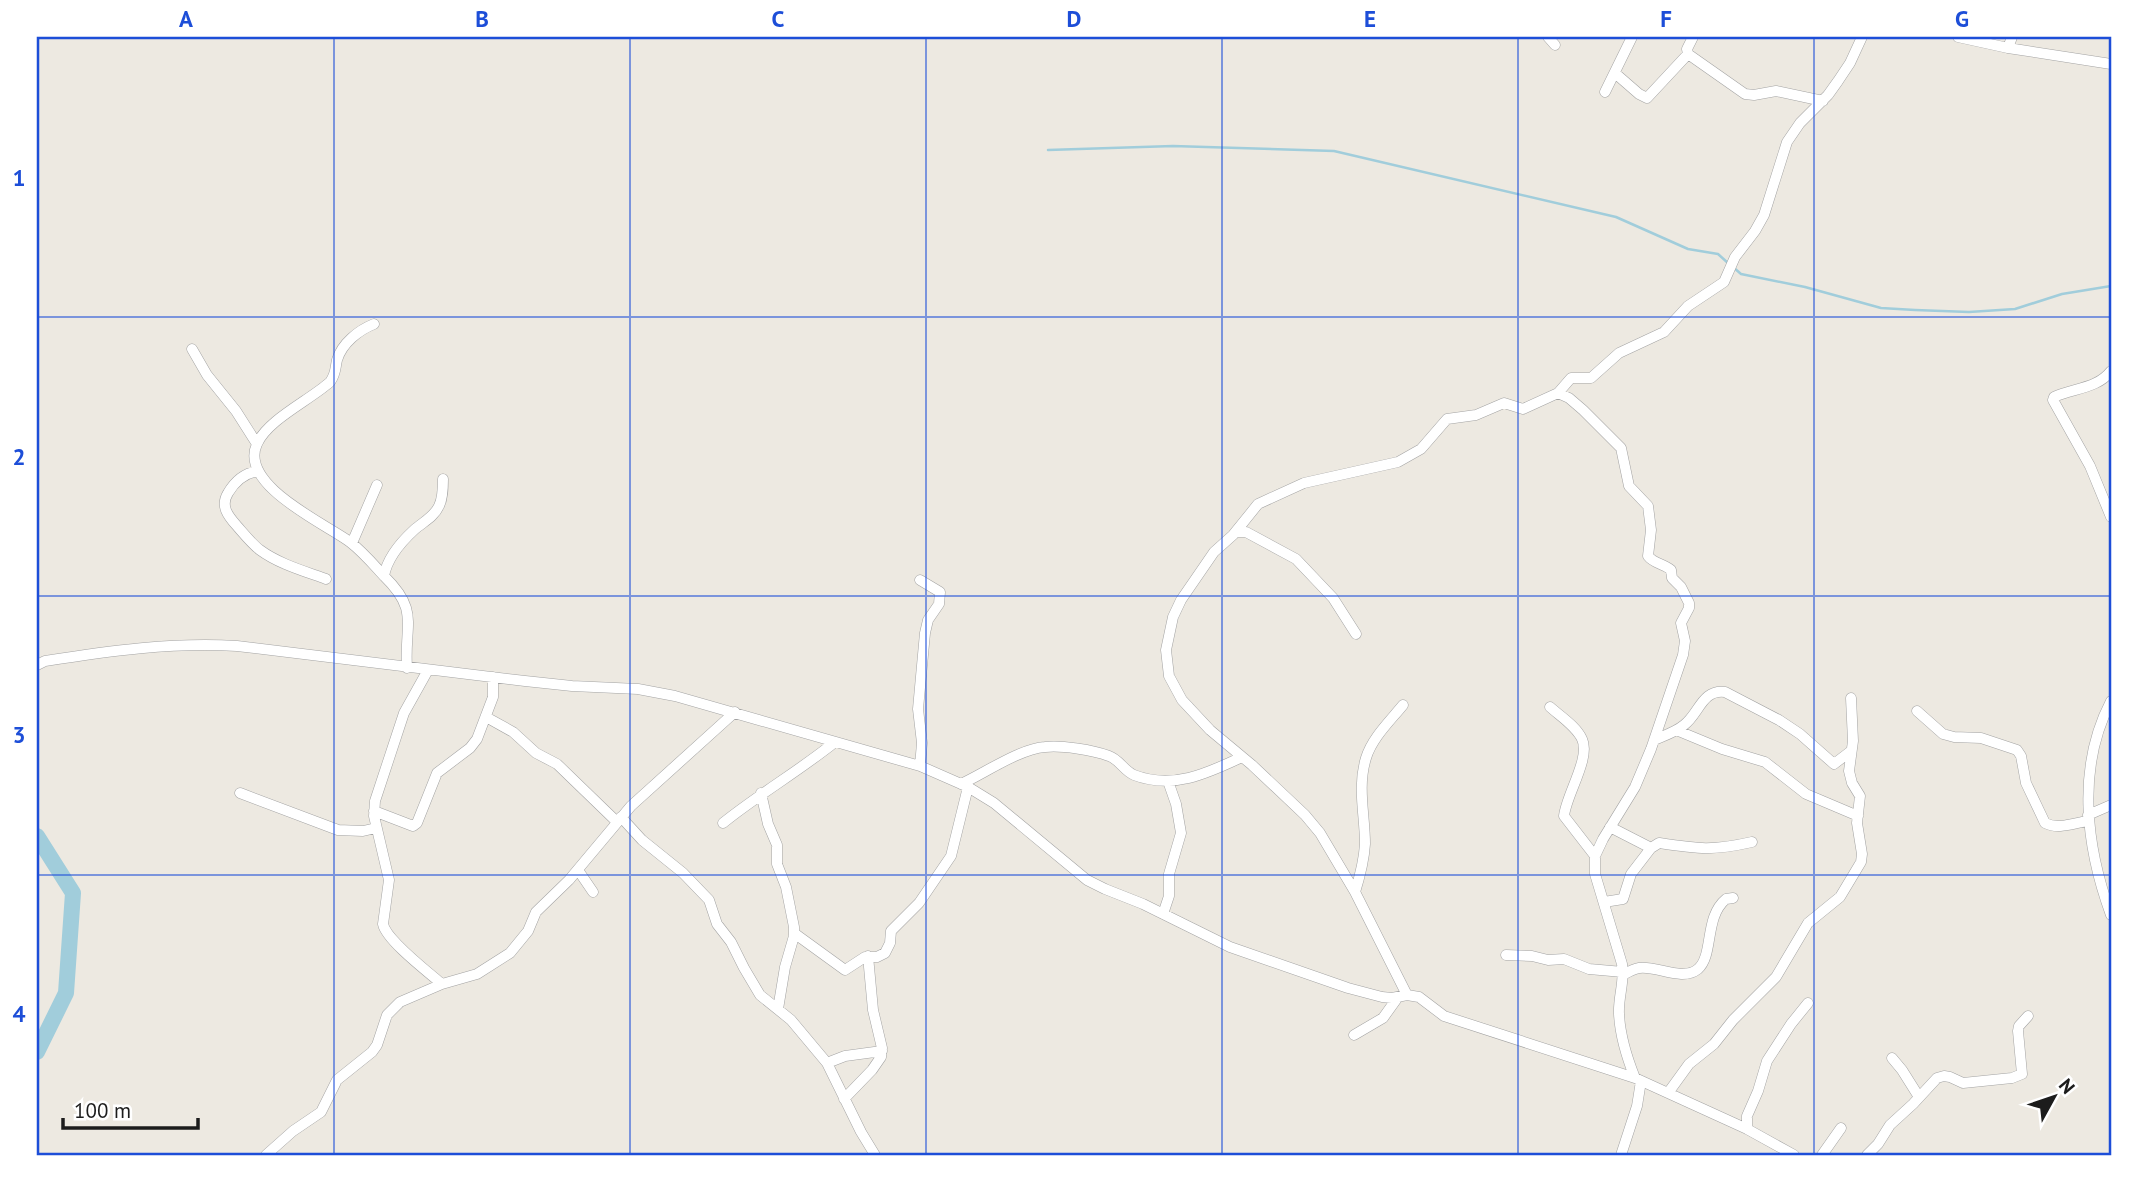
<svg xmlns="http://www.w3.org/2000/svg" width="2148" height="1192" font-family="'PT Sans',sans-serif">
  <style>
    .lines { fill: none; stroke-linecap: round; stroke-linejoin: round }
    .stream { stroke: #a1cddb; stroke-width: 2.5 }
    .river { stroke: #a1cddb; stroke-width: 16 }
    .minor-casing { stroke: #a3a3a3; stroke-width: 11 }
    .minor { stroke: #fff; stroke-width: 10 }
    .grid { fill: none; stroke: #1d4ed8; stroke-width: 2; stroke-opacity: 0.55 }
    .neatline { fill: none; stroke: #1d4ed8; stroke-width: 2.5 }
    .grid-label { font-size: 23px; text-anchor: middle; font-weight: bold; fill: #1d4ed8 }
  </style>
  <rect width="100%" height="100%" fill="#ede9e1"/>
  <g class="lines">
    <path class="stream" d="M 1048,150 L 1173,146 L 1334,151 L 1616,217 L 1688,249 L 1718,254 L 1728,263
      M 1733,267 L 1741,274 L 1805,287 L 1881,308 L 1915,310 L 1969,312 L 2015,309 L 2062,294 L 2111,286"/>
    <path class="river" d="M 37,836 L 73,893 L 66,993 L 37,1052"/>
    <g class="minor-casing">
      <path id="minor" d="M 1548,37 L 1555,45
        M 1693,37 L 1687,49 L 1688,54 L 1745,94 L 1754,95 L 1776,91 L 1823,101
        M 1958,37 L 2008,48 L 2111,64
        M 2008,48 L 2012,37
        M 1616,74 L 1639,94 L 1647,98 L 1688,54
        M 1605,92 L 1632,37
        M 374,324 C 359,330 342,343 337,360 C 335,369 336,374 330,382 C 310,400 267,420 257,444 C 238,485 326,524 350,542 C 363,552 373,564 384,576
        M 192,349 L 207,375 L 236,411 L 257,444
        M 2111,371 C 2097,389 2073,388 2054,397 L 2053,400 L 2090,466 L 2111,517
        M 1558,393 L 1569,398 L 1583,410 L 1621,448 L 1629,486 L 1648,506 L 1651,530 L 1648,556 C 1654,564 1663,563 1671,570 L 1672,578 L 1681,587 L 1689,603 L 1689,608 L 1681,623 L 1685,641 L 1683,655 L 1651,749 L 1635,787 L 1603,839 L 1595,856 L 1595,874 L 1622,964 C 1625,981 1618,997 1619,1014 C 1620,1035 1627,1058 1635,1078
        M 258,471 C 244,473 235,481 228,493 C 220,506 228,516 237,526 C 244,534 252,544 260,550 C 279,564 304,571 326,579
        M 1236,532 L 1246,532 L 1296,559 L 1333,598 L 1356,634
        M 352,543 L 377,485
        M 920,580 L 940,592 L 939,604 L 928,620 L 925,633 L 918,709 L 922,743 L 920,766
        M 37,665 L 45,661 C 109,651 172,642 237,646 L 525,681 L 572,686 L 638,689 L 675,696 L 920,766 L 968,787 L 994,803 L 1087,880 L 1105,889 L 1143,904 L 1230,947 L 1348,988 L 1382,997 L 1392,998 L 1407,995 L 1419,997 L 1444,1016 L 1635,1078 L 1747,1129 L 1794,1155
        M 407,668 C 404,624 420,611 384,576 C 387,559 401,542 414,530 C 423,522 434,517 439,506 C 443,498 443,488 443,479
        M 428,670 L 404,713 L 375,801 L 374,816 L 389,880 L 383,924 C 386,940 428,972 442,984
        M 2111,701 C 2076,768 2086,847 2111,915
        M 1550,707 C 1560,716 1576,726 1582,739 C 1591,758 1566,795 1564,816 L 1595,856
        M 1917,711 L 1943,734 L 1954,737 L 1981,738 L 2017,750 L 2021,756 L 2026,783 L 2045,823 C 2058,830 2074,823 2088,821
        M 486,717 L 513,732 L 536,753 L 557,764 L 617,822
        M 1676,730 L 1722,749 L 1765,762 L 1806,794 L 1858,816
        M 1654,740 C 1663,736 1676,732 1684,725 C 1699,714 1702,689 1725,692 L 1779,720 L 1800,734 L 1834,764 L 1851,751
        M 961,784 C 985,773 1019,749 1045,747 C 1061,745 1093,750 1109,756 C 1119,759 1124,771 1134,775 C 1173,790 1208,773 1242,757
        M 240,793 L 338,830 L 363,831 L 376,828
        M 761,793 L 768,824 L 777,845 L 777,864 L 786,887 L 794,927 L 794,936 L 785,967 L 778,1009
        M 374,811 L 413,826 L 417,823 L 437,773 L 470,748 L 477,739 L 493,697 L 493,677
        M 2088,815 L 2111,805
        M 621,817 L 642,840 L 683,873 L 709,900 L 717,924 L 731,942 L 744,968 L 760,995 L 791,1020 L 827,1063 L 861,1132 L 875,1155
        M 723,823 C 759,794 799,771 835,742
        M 1610,827 L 1651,848 L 1659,843 C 1699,849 1712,851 1752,842
        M 578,870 L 593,892
        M 1355,892 C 1360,876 1364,860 1365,844 C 1365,815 1357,787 1366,758 C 1372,738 1390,721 1403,705
        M 1604,902 L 1623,899 L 1631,874 L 1651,848
        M 1163,914 L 1169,896 L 1169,874 L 1181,833 L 1176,804 L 1168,781
        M 794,933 L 845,970 L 865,957 L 877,957 L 885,953 L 890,943 L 891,931 L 919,903 L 951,856 L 968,787
        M 1506,955 L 1532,956 L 1548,960 L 1564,959 L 1589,969 L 1623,972
        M 1623,975 C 1628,972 1633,969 1639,968 C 1656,965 1682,982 1698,969 C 1714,955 1704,917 1726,899 L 1733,898
        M 1407,995 L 1355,892 L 1320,833 L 1305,815 L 1252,765 L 1210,730 L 1182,700 L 1169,676 L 1166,650 L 1173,617 L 1181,600 L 1214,552 L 1233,535 L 1258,504 L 1304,483 L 1398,462 L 1421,449 L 1447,419 L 1476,415 L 1504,403 L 1523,409 L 1558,393 L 1571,378 L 1591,378 L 1619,353 L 1664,332 L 1688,306 L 1724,282 L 1735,257 L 1755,231 L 1764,215 L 1787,142 L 1800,123 L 1828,95 L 1838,81 L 1850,63 L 1862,37
        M 1354,1035 L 1383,1018 L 1398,997
        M 1892,1058 L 1902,1070 L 1919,1097
        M 827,1063 L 845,1056 L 882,1051
        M 1668,1093 L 1689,1064 L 1714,1044 L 1733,1020 L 1776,977 L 1808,923 L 1840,897 L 1861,862 L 1862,854 L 1857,823 L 1860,796 L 1852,783 L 1849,771 L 1853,741 L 1851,698
        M 844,1099 L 872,1070 L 881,1057 L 882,1048 L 873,1010 L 868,956
        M 1747,1129 L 1747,1116 L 1758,1091 L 1767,1061 L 1791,1024 L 1808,1003
        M 266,1155 L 293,1131 L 321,1112 L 337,1080 L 372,1052 L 377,1045 L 387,1015 L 400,1002 L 442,984 L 477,974 L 510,953 L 528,931 L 536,912 L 569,880 L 631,806 L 735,712
        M 1621,1155 L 1637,1106 L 1641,1081
        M 1822,1155 L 1841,1128
        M 1867,1155 L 1878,1144 L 1890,1125 L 1913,1104 L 1937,1078 L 1944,1076 L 1950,1077 L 1963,1083 L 2012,1078 L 2022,1074 L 2018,1031 L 2019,1026 L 2028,1016"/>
    </g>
    <use href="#minor" class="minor"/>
  </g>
  <path class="grid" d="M 334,37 L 334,1155M 630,37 L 630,1155M 926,37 L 926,1155M 1222,37 L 1222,1155M 1518,37 L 1518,1155M 1814,37 L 1814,1155M 37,317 L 2111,317M 37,596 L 2111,596M 37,875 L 2111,875"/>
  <rect width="2148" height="1192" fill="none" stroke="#ffffff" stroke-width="77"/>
  <g transform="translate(2054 1097) rotate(50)" stroke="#ffffff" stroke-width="5" paint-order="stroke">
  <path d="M0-5L12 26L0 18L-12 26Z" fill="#1c1c1c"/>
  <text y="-10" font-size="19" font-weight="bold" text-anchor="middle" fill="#1c1c1c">N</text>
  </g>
  <path d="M63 1118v10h135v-10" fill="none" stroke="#1c1c1c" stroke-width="3.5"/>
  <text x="74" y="1118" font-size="21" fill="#1c1c1c" stroke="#ffffff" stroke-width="5" paint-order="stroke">100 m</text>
  <rect x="38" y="38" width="2072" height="1116" class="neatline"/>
  <g class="grid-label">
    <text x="186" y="27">A</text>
    <text x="482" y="27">B</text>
    <text x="778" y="27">C</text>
    <text x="1074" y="27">D</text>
    <text x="1370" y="27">E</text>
    <text x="1666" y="27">F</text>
    <text x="1962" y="27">G</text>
    <text x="19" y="186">1</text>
    <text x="19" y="465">2</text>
    <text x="19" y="743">3</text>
    <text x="19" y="1022">4</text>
  </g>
</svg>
